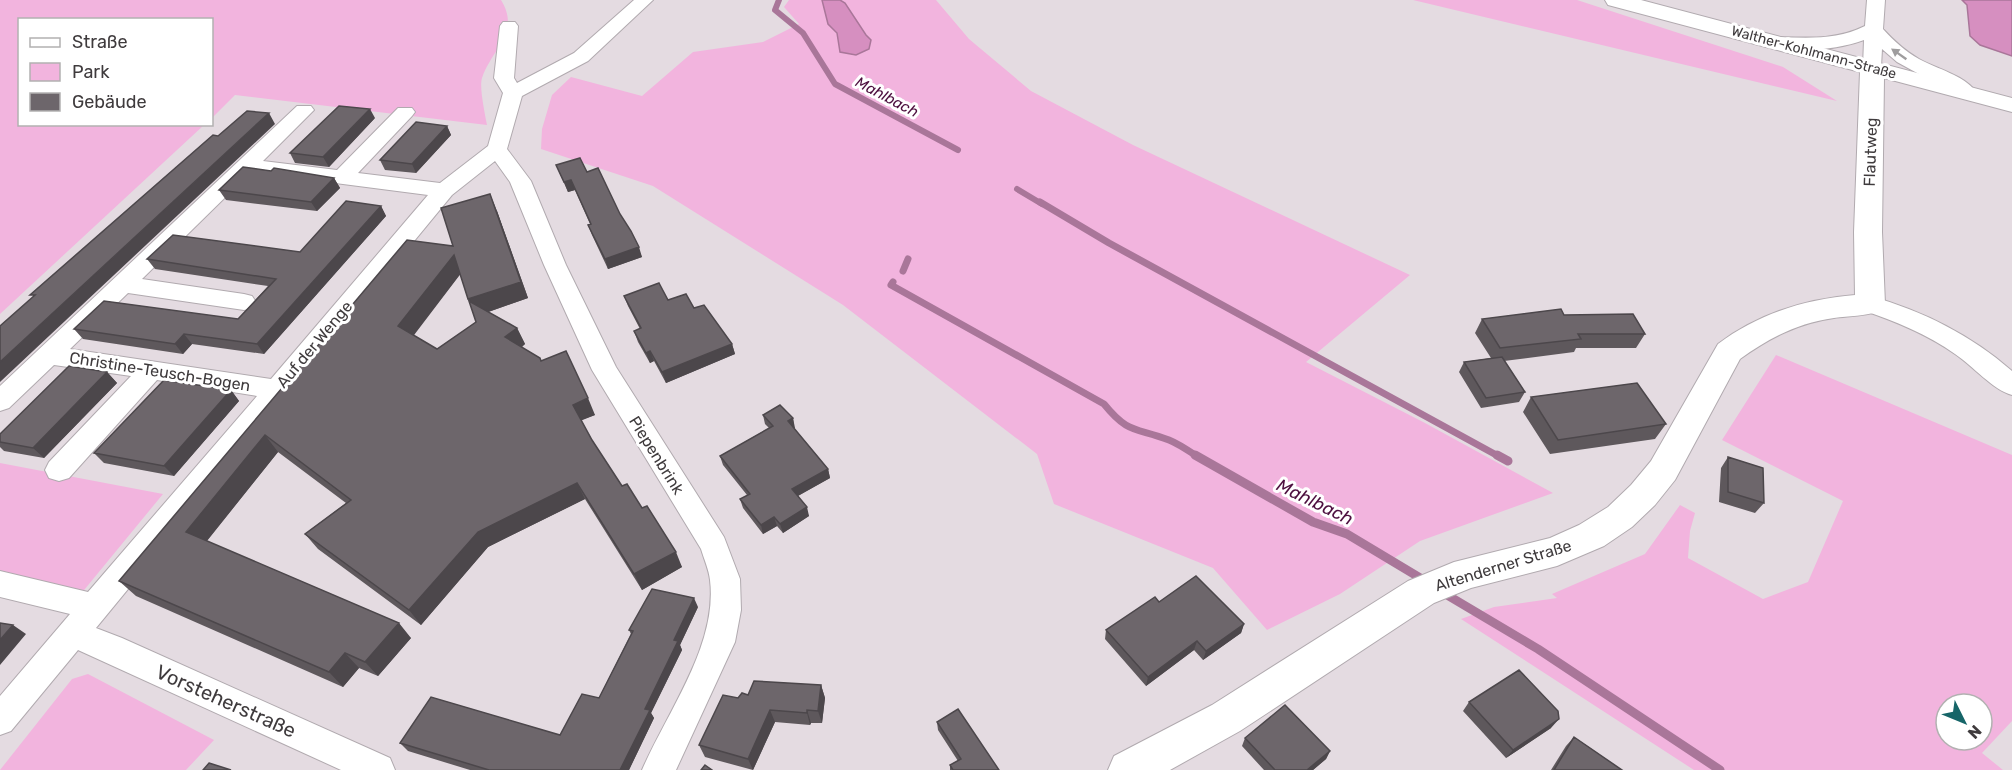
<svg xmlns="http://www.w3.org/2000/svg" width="2012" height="770" font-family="Rubik,sans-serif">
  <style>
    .green { fill: #f2b4de; fill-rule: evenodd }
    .water { fill: #d68fc0; stroke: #a97699; stroke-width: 1.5 }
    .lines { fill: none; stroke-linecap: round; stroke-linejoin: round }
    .stream-far2 { stroke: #a97699; stroke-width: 6 }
    .stream-far1 { stroke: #a97699; stroke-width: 7 }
    .stream { stroke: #a97699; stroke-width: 9 }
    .minor-casing { stroke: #b1aaaf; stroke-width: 2 }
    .major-casing { stroke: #b1aaaf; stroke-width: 2 }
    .minor { fill: #fff; fill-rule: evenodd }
    .major { fill: #fff; fill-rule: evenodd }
    .wall { fill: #5e585c; fill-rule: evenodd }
    .shaded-wall { fill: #4c474b }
    .building { fill: #6d666b; stroke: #4c474b; stroke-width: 1.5 }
    .oneway { fill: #9f9d9e }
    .labels { text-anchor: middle; stroke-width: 6; stroke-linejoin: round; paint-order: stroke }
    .far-street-label { font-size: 14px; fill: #3f3b3d; stroke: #fff }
    .far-water-label { font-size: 15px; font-style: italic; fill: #4d0f3f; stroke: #fff }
    .street-label { font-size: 16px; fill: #3f3b3d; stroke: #fff }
    .water-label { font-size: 18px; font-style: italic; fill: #4d0f3f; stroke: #fff }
    .near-street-label { font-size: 20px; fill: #3f3b3d; stroke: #fff }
  </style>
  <rect width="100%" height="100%" fill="#e4dbe1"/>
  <path class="green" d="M 0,0 L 501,0 C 521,32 492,49 482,78 C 479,87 485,114 487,125 L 235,95 L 212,118 L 212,20 L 20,20 L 20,124 L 204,125 L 0,314 Z
    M 789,0 L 936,0 L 969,39 L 1031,91 L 1133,145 L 1410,275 L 1306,362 L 1425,423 L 1553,493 L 1420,541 L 1340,594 L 1267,630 L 1213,568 L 1054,504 L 1037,454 L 843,305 L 653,186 L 541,149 L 542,129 L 552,95 L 571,77 L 642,96 L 693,52 L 763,42 L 799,24 L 784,7 Z
    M 1413,0 L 1577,0 L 1783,67 L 1837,101 Z
    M 1776,355 L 2012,455 L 2012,721 L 1982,753 L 2003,770 L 1694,770 L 1461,619 L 1494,607 L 1557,598 L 1552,594 L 1645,554 L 1680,505 L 1695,513 L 1690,531 L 1688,558 L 1763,599 L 1808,582 L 1843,501 L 1722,440 ZM 1946,704 L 1982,704 L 1982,740 L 1946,740 Z
    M 0,463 L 163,494 L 80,595 L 0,580 Z
    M 88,674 L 214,740 L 186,770 L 0,770 L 72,679 Z"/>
  <path class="water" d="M 822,0 L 840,0 L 845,3 L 866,35 L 871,40 L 869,49 L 856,55 L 840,52 L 837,33 L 828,24 Z
    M 1962,0 L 2012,0 L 2012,56 L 1980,45 L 1970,36 L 1967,5 Z"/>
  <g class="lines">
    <path class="stream-far2" d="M 779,0 L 775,10 L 803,33 L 835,84 L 958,150
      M 1017,189 L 1042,204"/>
    <path class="stream-far1" d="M 1040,202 L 1109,243 L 1500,457
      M 903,271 L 908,259
      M 893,282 L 891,285 L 1104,404 C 1129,435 1136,427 1169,440 C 1179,444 1189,451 1198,457"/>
    <path class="stream" d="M 1195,455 L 1313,522 L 1347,534 L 1427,582
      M 1497,455 L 1508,461
      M 1442,592 L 1538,649 L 1720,770"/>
    <g class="minor-casing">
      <path id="minor" d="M 634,0 L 653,0 L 588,61 L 522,96 L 507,149 L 531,181 L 566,265 L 616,367 L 724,537 L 740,579 L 741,610 L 735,642 L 676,770 L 642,770 C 667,712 718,645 710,580 C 709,570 704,559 701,549 L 592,370 L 544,265 L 510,182 L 495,161 L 452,195 L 96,628 L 122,638 L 390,758 L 395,770 L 341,770 L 78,650 L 11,731 L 0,735 L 0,696 L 70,614 L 0,597 L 0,571 L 88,592 L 257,396 L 157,380 L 69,478 L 59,481 L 49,478 L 45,470 L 49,462 L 131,376 L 54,365 L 9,408 L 0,411 L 0,386 L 297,106 L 311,106 L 314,110 L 263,161 L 337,170 L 398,108 L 412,108 L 415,112 L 412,116 L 358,173 L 440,183 L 488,146 L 503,93 L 494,78 L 500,26 L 503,22 L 515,22 L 518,26 L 514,78 L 517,83 L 574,53 ZM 251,172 L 428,195 L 271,379 L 70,349 L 128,293 L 244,310 L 252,308 L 256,302 L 252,296 L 244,294 L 142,279 Z
        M 1867,0 L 1885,0 L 1883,29 C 1894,41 1905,51 1919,59 C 1937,69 1964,75 1976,92 L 1973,96 L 1959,96 L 1897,62 L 1882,49 L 1881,67 L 1879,71 L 1865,71 L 1863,67 L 1864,40 C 1837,50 1800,53 1772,46 L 1769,42 L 1772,38 L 1778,37 C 1809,38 1837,40 1865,26 Z
        M 1870,296 C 1923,311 1971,335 2012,371 L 2012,395 C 1993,390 1973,366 1955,354 C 1927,334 1895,321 1862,310 L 1858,304 L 1862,298 Z"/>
    </g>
    <g class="major-casing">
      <path id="major" d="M 1605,0 L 1641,0 L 2012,98 L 2012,112 L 1884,78 L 1882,232 L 1885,304 L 1880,311 C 1865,316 1849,316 1834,318 C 1798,323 1769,338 1740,359 L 1675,480 L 1655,505 L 1632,527 L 1604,546 L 1557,566 L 1471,588 L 1434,603 L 1240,731 L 1170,770 L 1108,770 L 1114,756 L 1212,705 L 1408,581 L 1454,562 L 1550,538 L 1579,525 L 1608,507 L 1631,485 L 1651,461 L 1718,344 C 1758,314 1805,299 1855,295 L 1854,232 L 1860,72 L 1608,5 Z"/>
    </g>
    <use href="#minor" class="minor"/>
    <use href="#major" class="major"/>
  </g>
  <path class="wall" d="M 375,118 L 329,167 L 295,163 L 290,153 Z
    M 447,126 L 451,135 L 416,173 L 385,170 L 380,160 Z
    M 556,165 L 587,172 L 620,214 L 642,257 L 608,269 L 592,235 L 588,225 L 590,224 L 575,190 L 568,192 Z
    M 334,178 L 340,188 L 317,211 L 226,200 L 219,190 Z
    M 381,206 L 386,216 L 264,354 L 192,344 L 183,354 L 83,339 L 74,329 L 238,319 L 268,286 L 155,269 L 147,259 L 300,252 Z
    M 497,211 L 528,298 L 488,312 L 517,328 L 525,344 L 522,347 L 541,361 L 595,415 L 581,420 L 592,440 L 622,486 L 642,508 L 682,567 L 642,590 L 585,499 L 488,547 L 421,625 L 318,549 L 305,534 L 346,503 L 278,452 L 207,541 L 411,638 L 378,676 L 359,668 L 343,687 L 136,596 L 119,581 L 453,246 ZM 460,274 L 476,322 L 437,349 L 413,335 Z
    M 624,296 L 668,300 L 694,308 L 732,344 L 735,354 L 666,383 L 654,361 L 650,363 L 638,342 L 634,331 L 640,329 L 628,306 Z
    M 1564,315 L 1645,334 L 1636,348 L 1576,348 L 1574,352 L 1504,361 L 1525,392 L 1519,402 L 1481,408 L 1459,372 L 1464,362 L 1491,358 L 1475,333 L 1482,319 Z
    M 107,372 L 117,383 L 44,458 L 4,451 L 0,447 L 0,434 Z
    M 231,390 L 239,401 L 174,476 L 104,463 L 94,453 Z
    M 1531,397 L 1666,424 L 1655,439 L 1550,454 L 1523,412 Z
    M 763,415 L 793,418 L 794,428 L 828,469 L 830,478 L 798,496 L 809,516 L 783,533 L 777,526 L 763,534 L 743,508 L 740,499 L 747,495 L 723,465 L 720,456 L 769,428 L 765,424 Z
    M 1728,457 L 1764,503 L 1755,513 L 1719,502 L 1721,468 Z
    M 1159,602 L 1244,624 L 1241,633 L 1203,660 L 1194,650 L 1146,686 L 1105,639 L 1106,630 Z
    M 698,607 L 680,645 L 682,650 L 651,713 L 654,718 L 629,770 L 470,770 L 408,751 L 400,743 L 560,735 L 599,698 L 631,634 L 629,630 Z
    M 821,685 L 825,698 L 822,723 L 811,723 L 810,725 L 775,722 L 753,770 L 705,757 L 699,745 L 738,698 L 748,695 Z
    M 1469,702 L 1551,728 L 1506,758 L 1463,711 Z
    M 937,722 L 999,770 L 950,770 L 950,765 L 958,761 L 938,730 Z
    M 1574,737 L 1622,770 L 1551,770 L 1566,746 Z
    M 1245,738 L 1330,751 L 1326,759 L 1313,770 L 1264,770 L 1242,746 Z"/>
  <path class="shaded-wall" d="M 370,109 L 375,118 L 329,167 L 323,157 Z
    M 269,113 L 275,124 L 0,382 L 0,362 Z
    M 447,126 L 451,135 L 416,173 L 412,164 Z
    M 334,178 L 340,188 L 317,211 L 311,202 Z
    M 571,180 L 575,190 L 568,192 L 564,182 Z
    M 490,194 L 497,211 L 528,298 L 477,316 L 468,299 Z
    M 381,206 L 386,216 L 264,354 L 257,344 Z
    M 639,247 L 642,257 L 608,269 L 605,259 Z
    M 454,255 L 462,272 L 408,343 L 398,326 Z
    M 517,328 L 525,344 L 513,353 L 505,337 Z
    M 184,334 L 192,344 L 183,354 L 175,344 Z
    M 732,344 L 735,354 L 666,383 L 662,372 Z
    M 650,351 L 654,361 L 650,363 L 646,353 Z
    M 107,372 L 117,383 L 44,458 L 33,448 Z
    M 231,390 L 239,401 L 174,476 L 164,466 Z
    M 588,398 L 595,415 L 580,421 L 573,405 Z
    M 793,418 L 795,428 L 791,430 L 788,421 Z
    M 265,435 L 278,452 L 201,548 L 186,532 Z
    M 828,469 L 830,478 L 794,498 L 792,489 Z
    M 577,483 L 585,499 L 488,547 L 421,625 L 409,610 L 478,532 Z
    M 807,507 L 809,516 L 783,533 L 780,524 Z
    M 774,517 L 777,526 L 763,534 L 761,525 Z
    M 676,552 L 682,567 L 642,590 L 634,574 Z
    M 694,598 L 698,607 L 680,645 L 682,650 L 651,713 L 654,718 L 629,770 L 620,770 L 674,640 Z
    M 399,623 L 411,638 L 378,676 L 365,662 Z
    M 1244,624 L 1241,633 L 1203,660 L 1206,651 Z
    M 13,625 L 26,634 L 0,665 L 0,640 Z
    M 1197,641 L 1194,650 L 1146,686 L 1148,677 Z
    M 345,653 L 359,668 L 343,687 L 329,672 Z
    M 821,685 L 825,698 L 822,723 L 818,711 Z
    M 770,710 L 775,722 L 753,770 L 748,759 Z
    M 807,710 L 811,723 L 810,725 L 807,713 Z
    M 1559,719 L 1551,728 L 1506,758 L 1513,750 Z
    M 1330,751 L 1326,759 L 1313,770 L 1307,770 Z"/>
  <path class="building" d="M 339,106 L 370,109 L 323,157 L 290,153 Z
    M 247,111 L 269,113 L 0,362 L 0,326 L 35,295 L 30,295 L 213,135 L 218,136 Z
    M 416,122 L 447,126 L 412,164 L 380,160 Z
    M 580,158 L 587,172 L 598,168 L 620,214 L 631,231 L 639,247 L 605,259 L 588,225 L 591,224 L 571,180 L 564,182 L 556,165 Z
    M 243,167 L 271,171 L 274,168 L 334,178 L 311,202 L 219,190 Z
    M 490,194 L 521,282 L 468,299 L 454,255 L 398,326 L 437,349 L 476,322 L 469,301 L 517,328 L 505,337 L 540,358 L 541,361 L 566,351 L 588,398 L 573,405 L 592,440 L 622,486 L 627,484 L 642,508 L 647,506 L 676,552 L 634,574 L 577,483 L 478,532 L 409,610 L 305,534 L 351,500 L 265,435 L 186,532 L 399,623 L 365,662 L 345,653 L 329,672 L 119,581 L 407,240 L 453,246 L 441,208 Z
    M 346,201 L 381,206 L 257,344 L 184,334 L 175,344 L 74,329 L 104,301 L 238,319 L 276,279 L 147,259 L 173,235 L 300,252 Z
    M 659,283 L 668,300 L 686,294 L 694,308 L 704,305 L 732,344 L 662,372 L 650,351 L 646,353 L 634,331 L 641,328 L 624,296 Z
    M 1561,309 L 1564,315 L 1633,314 L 1645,334 L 1578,334 L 1581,339 L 1500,348 L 1482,319 Z
    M 1502,357 L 1525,392 L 1486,398 L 1464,362 Z
    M 69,366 L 107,372 L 33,448 L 0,442 L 0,434 Z
    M 164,380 L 231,390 L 164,466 L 94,453 Z
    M 1637,383 L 1666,424 L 1558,440 L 1531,397 Z
    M 780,405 L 793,418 L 788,421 L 828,469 L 792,489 L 807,507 L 780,524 L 774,517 L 761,525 L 740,499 L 750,494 L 720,456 L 773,426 L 763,415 Z
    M 1728,457 L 1763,468 L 1764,503 L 1728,492 Z
    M 1196,576 L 1244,624 L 1206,651 L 1197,641 L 1148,677 L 1106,630 L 1155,597 L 1159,602 Z
    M 652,589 L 694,598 L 674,640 L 678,641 L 645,709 L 650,710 L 620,770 L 489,770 L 400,743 L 431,697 L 560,735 L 582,694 L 599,698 L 633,631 L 629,630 Z
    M 0,623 L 13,625 L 0,640 Z
    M 1519,670 L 1558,711 L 1559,719 L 1513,750 L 1469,702 Z
    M 754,681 L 821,685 L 818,711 L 807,710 L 807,713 L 770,710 L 748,759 L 699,745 L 723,695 L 738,698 L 742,693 L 748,695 Z
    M 1285,705 L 1330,751 L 1307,770 L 1275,770 L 1245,738 Z
    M 958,709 L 999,770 L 953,770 L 950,765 L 961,759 L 937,722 Z
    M 1574,737 L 1622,770 L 1554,770 Z
    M 209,763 L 231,770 L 203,770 Z
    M 705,765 L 712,770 L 701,770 Z"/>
  <defs><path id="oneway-solid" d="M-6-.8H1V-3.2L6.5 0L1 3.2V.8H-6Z" transform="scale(1.5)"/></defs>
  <use class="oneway" href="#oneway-solid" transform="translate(1899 54) rotate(-145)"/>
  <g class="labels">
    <g class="far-street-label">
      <text transform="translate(1814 52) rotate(15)" y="5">Walther-Kohlmann-Straße</text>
    </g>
    <g class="far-water-label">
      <text transform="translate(887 97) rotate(28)" y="5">Mahlbach</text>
    </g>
    <g class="street-label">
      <text transform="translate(1870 152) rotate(-88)" y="6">Flautweg</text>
      <text transform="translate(314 344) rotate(-50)" y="6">Auf der Wenge</text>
      <text transform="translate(160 371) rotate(9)" y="6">Christine-Teusch-Bogen</text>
      <text transform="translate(657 455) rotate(58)" y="6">Piepenbrink</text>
      <text transform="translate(1503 565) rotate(-17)" y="6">Altenderner Straße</text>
    </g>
    <g class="water-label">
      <text transform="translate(1315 502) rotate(26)" y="6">Mahlbach</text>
    </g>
    <g class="near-street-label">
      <text transform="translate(226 701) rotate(24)" y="7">Vorsteherstraße</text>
    </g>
  </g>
  <rect x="18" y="18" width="195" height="108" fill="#ffffff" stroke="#b2b1b1" stroke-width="1.5"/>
  <rect x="30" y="38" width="30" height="9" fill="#ffffff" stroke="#b2b1b1" stroke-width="1.5"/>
  <text x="72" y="48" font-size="18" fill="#3f3b3d">Straße</text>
  <rect x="30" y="63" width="30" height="18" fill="#f2b4de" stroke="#b2b1b1" stroke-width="1.5"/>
  <text x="72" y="78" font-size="18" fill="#3f3b3d">Park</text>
  <rect x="30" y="93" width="30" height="18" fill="#6d666b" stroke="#b2b1b1" stroke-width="1.5"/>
  <text x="72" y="108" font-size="18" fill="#3f3b3d">Gebäude</text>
  <g transform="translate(1964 722) rotate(133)"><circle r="28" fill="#ffffff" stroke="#b2b1b1" stroke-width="1.5"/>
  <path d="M0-4.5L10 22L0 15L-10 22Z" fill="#166568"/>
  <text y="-9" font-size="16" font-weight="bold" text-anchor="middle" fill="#3f3b3d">N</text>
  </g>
</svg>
